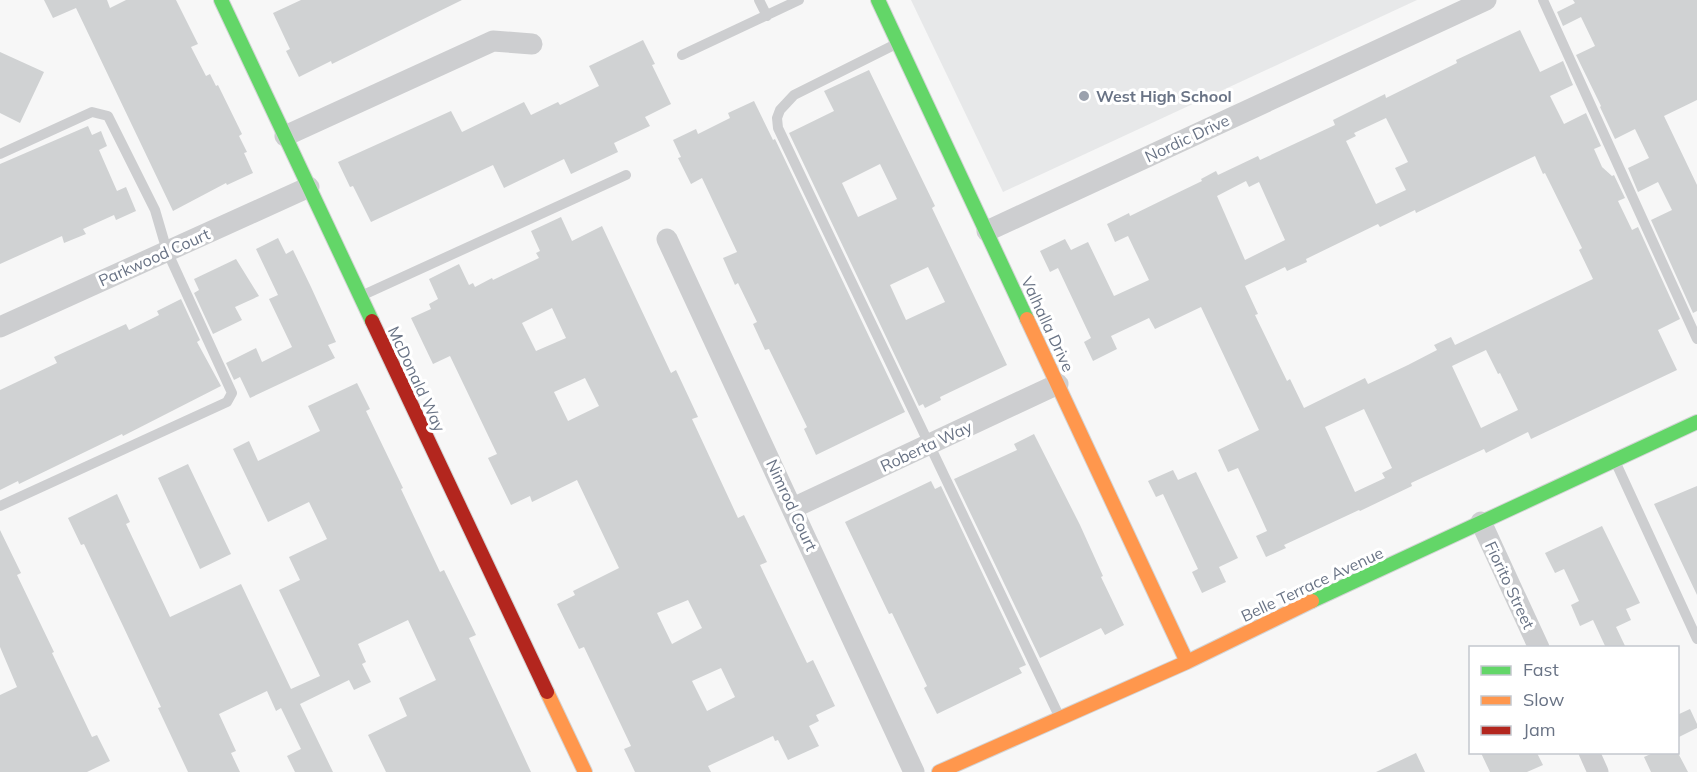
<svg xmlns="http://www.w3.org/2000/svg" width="1697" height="772" font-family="Mulish,sans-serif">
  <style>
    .built { fill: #e7e8e9 }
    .building { fill: #d0d2d3; fill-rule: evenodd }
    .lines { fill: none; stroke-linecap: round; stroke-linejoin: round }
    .fast-casing { stroke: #d3d4d5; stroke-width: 16 }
    .slow-casing { stroke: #d3d4d5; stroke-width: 16 }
    .jam-casing { stroke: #d3d4d5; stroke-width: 16 }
    .lane { stroke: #cdced0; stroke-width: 10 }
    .street { stroke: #cdced0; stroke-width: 21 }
    .fast { stroke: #63d668; stroke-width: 14 }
    .slow { stroke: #ff974d; stroke-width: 14 }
    .jam { stroke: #b3261e; stroke-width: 14 }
    .poi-dot { fill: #9ba1ad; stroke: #fff; stroke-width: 2 }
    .labels { text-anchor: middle; stroke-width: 6; stroke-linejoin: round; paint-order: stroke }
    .poi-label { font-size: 16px; font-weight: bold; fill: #697385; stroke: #fff; text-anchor: start }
    .street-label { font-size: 16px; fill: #697385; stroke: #fff }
  </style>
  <rect width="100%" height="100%" fill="#f7f7f7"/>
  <path class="built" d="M 911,0 L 1417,0 L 1003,192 Z"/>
  <path class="building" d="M 44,0 L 107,0 L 110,8 L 126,0 L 176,0 L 198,44 L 191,47 L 206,76 L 210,74 L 216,86 L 218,85 L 242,134 L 239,136 L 247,152 L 244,153 L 253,173 L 227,185 L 226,183 L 173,211 L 76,8 L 53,18 Z
    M 301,0 L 462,0 L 332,64 L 331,61 L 299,77 L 286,51 L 290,49 L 273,13 Z
    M 1573,0 L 1697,0 L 1697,100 L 1664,116 L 1697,185 L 1697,311 L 1693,313 L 1651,220 L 1672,210 L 1658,182 L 1638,192 L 1628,168 L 1649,158 L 1635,129 L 1615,139 L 1600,107 L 1601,106 L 1576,55 L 1595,46 L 1581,17 L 1563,26 L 1557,12 L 1575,3 Z
    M 1520,30 L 1540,72 L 1563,61 L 1573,85 L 1550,96 L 1564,124 L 1586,113 L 1601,146 L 1594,149 L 1602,167 L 1612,176 L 1614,175 L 1625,198 L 1618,201 L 1632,230 L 1638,227 L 1680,319 L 1658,330 L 1677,370 L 1531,439 L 1528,432 L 1486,453 L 1484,449 L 1411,483 L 1412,486 L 1360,511 L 1359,510 L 1284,545 L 1286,548 L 1266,557 L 1256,536 L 1267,531 L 1258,511 L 1238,468 L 1228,472 L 1218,450 L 1259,430 L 1201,307 L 1155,329 L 1149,318 L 1111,336 L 1117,349 L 1093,361 L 1084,342 L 1091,338 L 1058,268 L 1050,272 L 1040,251 L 1065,239 L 1071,250 L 1088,242 L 1114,296 L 1149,280 L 1128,236 L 1115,242 L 1107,224 L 1129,213 L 1130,216 L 1173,195 L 1202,181 L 1201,179 L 1216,171 L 1218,175 L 1258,156 L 1260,160 L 1335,125 L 1333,120 L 1385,94 L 1386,98 L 1457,63 L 1456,60 ZM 1386,118 L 1408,162 L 1395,168 L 1406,190 L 1376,204 L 1346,141 L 1356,136 L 1354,133 ZM 1535,156 L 1543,174 L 1545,173 L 1582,248 L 1579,250 L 1593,279 L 1455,345 L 1451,337 L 1434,345 L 1437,350 L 1408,365 L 1368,384 L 1365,378 L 1304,408 L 1290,379 L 1287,381 L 1255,315 L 1258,314 L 1245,286 L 1285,267 L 1287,271 L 1307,262 L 1306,259 L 1378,224 L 1380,227 L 1415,210 L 1416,213 ZM 1246,181 L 1249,187 L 1259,182 L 1285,240 L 1245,260 L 1217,196 ZM 1486,350 L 1498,374 L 1500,373 L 1518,410 L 1481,428 L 1452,366 ZM 1364,409 L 1392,468 L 1382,473 L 1385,478 L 1355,492 L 1325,427 Z
    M 643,40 L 655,64 L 652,65 L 671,104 L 645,117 L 650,126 L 614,143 L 618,152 L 571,174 L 564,159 L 504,188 L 493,165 L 371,222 L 353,186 L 350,187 L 338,162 L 451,111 L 462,132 L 524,102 L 531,115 L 558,102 L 560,105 L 599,86 L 589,66 Z
    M 0,52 L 44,72 L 20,123 L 0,113 Z
    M 869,70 L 935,206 L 932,208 L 1007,365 L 940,397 L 941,400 L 925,408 L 923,404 L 919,406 L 789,133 L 834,111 L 824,91 ZM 880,164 L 897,199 L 858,217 L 842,183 ZM 928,267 L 945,302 L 906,320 L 890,285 Z
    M 754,101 L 773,140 L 775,139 L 905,412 L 816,455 L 804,429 L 807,427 L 769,349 L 765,350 L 753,324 L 757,322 L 738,283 L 735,285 L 723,258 L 737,252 L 702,178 L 691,184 L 678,158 L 681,157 L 673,140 L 696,129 L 698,134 L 730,118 L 728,113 Z
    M 88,126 L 92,135 L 101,131 L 107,146 L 99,150 L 117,191 L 126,187 L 136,211 L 116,220 L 114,215 L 83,229 L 86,234 L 64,243 L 62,236 L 0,264 L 0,164 Z
    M 561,217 L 572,241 L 602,226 L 671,373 L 676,370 L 698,417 L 692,419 L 738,518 L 744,515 L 767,562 L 760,565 L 807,663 L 813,660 L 835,706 L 816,715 L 819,721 L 809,726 L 819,746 L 788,760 L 778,740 L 775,741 L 773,736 L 708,766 L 711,772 L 635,772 L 624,749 L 631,746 L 584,647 L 579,649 L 557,604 L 575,595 L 573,591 L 619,568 L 577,480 L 532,502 L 530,496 L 511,505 L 488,458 L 497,454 L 450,356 L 433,364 L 411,318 L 431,309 L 429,304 L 438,299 L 429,279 L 459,264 L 469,285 L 473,283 L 475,287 L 492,278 L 493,280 L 539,258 L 536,253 L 540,251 L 531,231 ZM 552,308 L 566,338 L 536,351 L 522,323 ZM 585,378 L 599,406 L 568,421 L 554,392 ZM 688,600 L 702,628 L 672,644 L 657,613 ZM 721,668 L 735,697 L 707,711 L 692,681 Z
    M 278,238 L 286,254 L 293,250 L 311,287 L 336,342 L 328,345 L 335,358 L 250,398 L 240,377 L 234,380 L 226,363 L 256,348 L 262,362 L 292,347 L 269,299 L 278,295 L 256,249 Z
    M 236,259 L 259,296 L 235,307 L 242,320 L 213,334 L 194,293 L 199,290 L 194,279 Z
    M 181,299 L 200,340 L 197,342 L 221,386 L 123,436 L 122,434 L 19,484 L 18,481 L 0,490 L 0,390 L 57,363 L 54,357 L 126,324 L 129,330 L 159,315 L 157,311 Z
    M 357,383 L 370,409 L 366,411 L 403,488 L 401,489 L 440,572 L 444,570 L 476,635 L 469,638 L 531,772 L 386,772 L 368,735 L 407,716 L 399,698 L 436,680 L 408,620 L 358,644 L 366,662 L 362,664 L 371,682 L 354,690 L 349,680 L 300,704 L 333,772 L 295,772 L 287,756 L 301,749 L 281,708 L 276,711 L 267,691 L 219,714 L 236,751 L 231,753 L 240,772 L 188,772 L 158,708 L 161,707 L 124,628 L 84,544 L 81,545 L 68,518 L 117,494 L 130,522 L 126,524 L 170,617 L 241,584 L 291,689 L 320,676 L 279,590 L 300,580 L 289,557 L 327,539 L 309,502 L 268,522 L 233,449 L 249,441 L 258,461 L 320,431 L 308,406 Z
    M 1034,434 L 1080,525 L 1103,576 L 1101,577 L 1124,625 L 1105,635 L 1101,628 L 1040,658 L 954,479 L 1017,450 L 1014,444 Z
    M 188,464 L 231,554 L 200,569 L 158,478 Z
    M 1173,470 L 1178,480 L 1196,472 L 1238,558 L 1219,567 L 1226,582 L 1202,593 L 1192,572 L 1198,569 L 1163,494 L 1156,497 L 1148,481 Z
    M 931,481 L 935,489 L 941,486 L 1026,665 L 1019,668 L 1022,673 L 937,714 L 924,688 L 927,686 L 892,613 L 889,614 L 845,522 Z
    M 1697,486 L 1697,595 L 1654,504 Z
    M 1602,526 L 1640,603 L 1626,609 L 1631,620 L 1616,627 L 1626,648 L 1606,648 L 1593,620 L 1580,626 L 1571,605 L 1579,601 L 1564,569 L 1555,573 L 1545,553 Z
    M 0,530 L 21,573 L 17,575 L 54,652 L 52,653 L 92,737 L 97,735 L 110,761 L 87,772 L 0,772 L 0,695 L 17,687 L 0,647 Z
    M 1690,709 L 1697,724 L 1697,728 L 1677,738 L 1677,715 Z
    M 1416,753 L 1425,772 L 1376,772 Z
    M 1481,753 L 1537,753 L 1543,765 L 1527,772 L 1490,772 Z
    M 1653,753 L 1678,753 L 1688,772 L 1651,772 L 1644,757 Z"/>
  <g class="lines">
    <g class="fast-casing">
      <path id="fast" d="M 221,0 L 372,321
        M 878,0 L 1027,319
        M 1312,601 L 1697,422"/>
    </g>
    <g class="slow-casing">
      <path id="slow" d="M 1027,319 L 1187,662
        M 547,692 L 585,772
        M 939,772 L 1187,662 L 1312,601"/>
    </g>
    <g class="jam-casing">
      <path id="jam" d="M 372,321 L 547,692"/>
    </g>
    <path class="lane" d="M 759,0 L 767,16
      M 1543,0 L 1697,339
      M 896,44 L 794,95 L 780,110 L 777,118 L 778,128 L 1060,718
      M 682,55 L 799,0
      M 0,154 L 92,112 L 108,116 L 155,210 L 167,251 L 232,393 L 227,402 L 0,506
      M 361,296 L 626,175
      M 1615,461 L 1697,639"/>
    <path class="street" d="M 285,136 L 493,41 L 532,44
      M 987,231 L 1486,0
      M 667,239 L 914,772
      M 0,327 L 309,187
      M 793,508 L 1058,384
      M 1481,522 L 1539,648
      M 1589,752 L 1598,772"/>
    <use href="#fast" class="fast"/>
    <use href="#slow" class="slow"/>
    <use href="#jam" class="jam"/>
  </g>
  <circle class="poi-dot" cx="1084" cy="96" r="6"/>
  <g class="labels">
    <g class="poi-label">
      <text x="1096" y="102">West High School</text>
    </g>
    <g class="street-label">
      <text transform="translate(1187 138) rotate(-25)" y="6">Nordic Drive</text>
      <text transform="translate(154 257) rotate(-24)" y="6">Parkwood Court</text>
      <text transform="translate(1048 324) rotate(65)" y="6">Valhalla Drive</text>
      <text transform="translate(417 379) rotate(65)" y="6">McDonald Way</text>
      <text transform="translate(926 446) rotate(-25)" y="6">Roberta Way</text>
      <text transform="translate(792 505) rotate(65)" y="6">Nimrod Court</text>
      <text transform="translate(1312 584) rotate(-25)" y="6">Belle Terrace Avenue</text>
      <text transform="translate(1510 585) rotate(65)" y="6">Fiorito Street</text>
    </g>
  </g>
  <rect x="1469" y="646" width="210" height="108" fill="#ffffff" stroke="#c3c7ce" stroke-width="1.5"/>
  <rect x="1481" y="666" width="30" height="9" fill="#63d668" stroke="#c3c7ce" stroke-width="1.5"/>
  <text x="1523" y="676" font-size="18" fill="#697385">Fast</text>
  <rect x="1481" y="696" width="30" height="9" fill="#ff974d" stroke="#c3c7ce" stroke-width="1.5"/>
  <text x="1523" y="706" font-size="18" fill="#697385">Slow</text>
  <rect x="1481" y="726" width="30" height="9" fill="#b3261e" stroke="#c3c7ce" stroke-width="1.5"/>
  <text x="1523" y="736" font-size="18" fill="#697385">Jam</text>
</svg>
